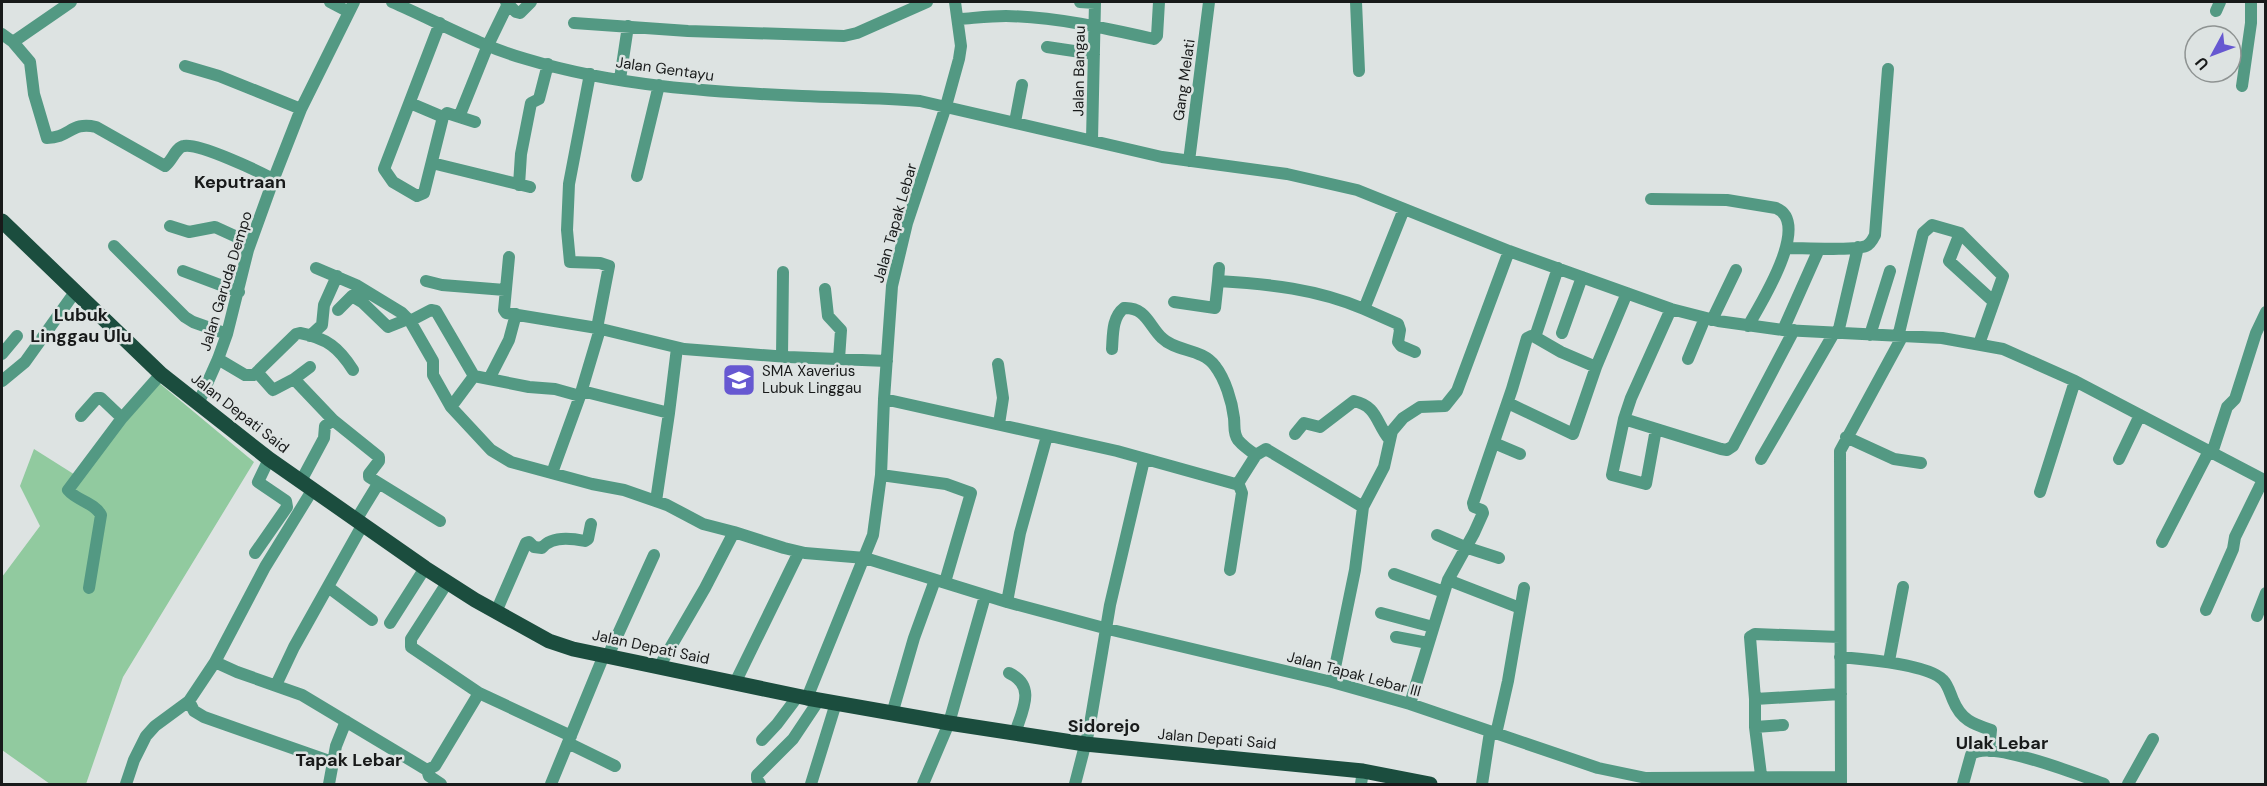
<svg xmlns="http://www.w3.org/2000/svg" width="2267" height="786" font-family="'DM Sans',sans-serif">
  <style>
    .green { fill: #91ca9f }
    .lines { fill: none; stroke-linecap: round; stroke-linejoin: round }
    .minor { stroke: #539983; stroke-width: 12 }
    .major { stroke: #1b4d3e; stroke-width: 15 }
    .labels { text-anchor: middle; stroke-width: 5; stroke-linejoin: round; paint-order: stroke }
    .street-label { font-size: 15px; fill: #181a1a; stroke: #dde3e2 }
    .poi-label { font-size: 15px; fill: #181a1a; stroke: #dde3e2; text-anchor: start }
    .quarter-label { font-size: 18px; font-weight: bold; fill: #181a1a; stroke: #dde3e2 }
  </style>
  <rect width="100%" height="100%" fill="#dde3e2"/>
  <path class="green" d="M 158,382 L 254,462 L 123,677 L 86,784 L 50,784 L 2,750 L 2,577 L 40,526 L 20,486 L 34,449 L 80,478 Z"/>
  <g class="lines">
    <path class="minor" d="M 330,2 L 349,12
      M 392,2 C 436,21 480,46 526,59 C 615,86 710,92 802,96 C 841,98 880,97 920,101 L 1162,157 L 1287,174 L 1357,190 L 1509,251 L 1671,309 L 1718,321 L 1783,330 L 1942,338 L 2003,349 L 2075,381 L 2266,481
      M 1080,2 L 1095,3
      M 1356,2 L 1359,71
      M 508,4 L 516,12 L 520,13 L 531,2
      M 2216,11 L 2220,2
      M 959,19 C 974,18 990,16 1006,16 C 1056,17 1105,28 1154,39 L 1157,36 L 1159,2
      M 440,23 L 384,169 L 393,182 L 417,196 L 424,193 L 443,117
      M 574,23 L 688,31 L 844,36 L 857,33 L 927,2
      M 2,34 L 13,42 L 30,62 L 34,94 L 47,138 C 70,138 71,121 96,127 L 165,166 C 172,161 176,147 184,146 C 199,143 258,171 273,179
      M 13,42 L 71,2
      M 1047,47 L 1094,54
      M 185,66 L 219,76 L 301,109
      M 590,74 L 569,184 L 567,230 L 570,262 L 600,263 L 609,266 L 597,328
      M 620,79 L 628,26
      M 2242,86 L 2251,23 L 2251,2
      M 410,103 L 443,117 L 447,113 L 475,122
      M 459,117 L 488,45 L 508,4 L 506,2
      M 1015,122 L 1022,85
      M 1092,140 L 1095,2
      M 1189,161 L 1209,2
      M 432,163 L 530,187
      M 637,176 L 659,85
      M 519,185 L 521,154 L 531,103 L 539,99 L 548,64
      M 1651,199 L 1727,200 L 1776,208 C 1812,223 1760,305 1748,326
      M 170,226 L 189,232 L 215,227 L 250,243
      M 1960,233 L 1949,261 L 1994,302
      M 114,246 L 185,317 L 193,322 L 227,334
      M 1787,248 C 1803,248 1854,251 1866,246 C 1871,244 1873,239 1875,235 L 1888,69
      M 509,257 L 504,310 L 506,313 L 597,328 L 684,349 L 788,357 L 887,361
      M 316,268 L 356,285 L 402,313 L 410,321 L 433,361 L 433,375 L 451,407 L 491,450 L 511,462 L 592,484 L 624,490 L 667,505 L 703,524 L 734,532 L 784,548 L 805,553 L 865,558 L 1007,602 L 1108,629 L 1332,682 L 1410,704 L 1598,768 L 1646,778 L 1840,777
      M 183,271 L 239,292
      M 426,281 L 442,285 L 505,290
      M 1218,281 L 1219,268
      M 825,289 L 828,316 L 841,330 L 839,359
      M 1174,302 L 1215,308 L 1218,281 C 1269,284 1317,289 1364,309 L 1404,209
      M 1364,309 L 1398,324 L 1400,330 L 1398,342 L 1401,346 L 1415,352
      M 338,310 L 352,296 L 362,302 L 388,327 L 408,319
      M 1712,320 L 1736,270
      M 410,321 L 431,310 L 436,311 L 474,376 L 529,387 L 555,389 L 580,396
      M 1783,330 L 1819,249
      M 1562,333 L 1582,277
      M 1838,333 L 1858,247
      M 1870,335 L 1890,271
      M 310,336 L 322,325 L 324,305 L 337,276
      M 1535,337 L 1558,268
      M 1898,337 L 1923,233 L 1932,225 L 1960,233 L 2003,276 L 1979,344
      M 1112,349 C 1113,335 1112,317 1124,308 C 1146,307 1149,326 1162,338 C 1176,352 1202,348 1215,366 C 1225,379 1232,401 1234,418 C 1235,426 1233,433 1238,440 C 1243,446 1250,451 1256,455
      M 2,354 L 17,336
      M 782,357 L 783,272
      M 218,359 L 245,375 L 254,375 L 296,334 L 300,333 C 327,338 339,348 353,370
      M 1688,359 L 1705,318
      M 998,364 L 1003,398 L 999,424
      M 310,367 L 294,379 L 333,420 L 379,457 L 379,461 L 369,474 L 369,477 L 440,521
      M 257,372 L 273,390 L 294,379
      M 489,379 L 509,340 L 516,314
      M 2,381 L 25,362 L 75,292
      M 582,391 L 669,413 L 677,348
      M 884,399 L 1117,451 L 1239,485 L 1242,493 L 1230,570
      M 1508,403 L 1573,434 L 1596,367
      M 198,404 L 218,359 L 227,334 L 248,250 L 274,178 L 301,109 L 354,2
      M 451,407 L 474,376
      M 81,416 L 97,398 L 101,398 L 122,418
      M 1624,419 L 1721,449 L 1727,450 L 1733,446 L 1794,330
      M 1656,429 L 1646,484 L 1612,475 L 1624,419 L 1631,398 L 1671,309
      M 1295,434 L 1304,423 L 1320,427 L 1354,401 C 1377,406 1376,423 1389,439
      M 1846,437 L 1894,459 L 1921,463
      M 1494,443 L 1520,454
      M 2212,453 L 2227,407 L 2235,399 L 2256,333 L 2266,312
      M 1761,459 L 1834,333
      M 2119,459 L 2140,415
      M 552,473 L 580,396 L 600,329
      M 881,475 L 946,484 L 971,493 L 945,582
      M 301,481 L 324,438 L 325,426 L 333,420
      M 1237,485 L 1256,455 L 1266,449 L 1363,507
      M 2040,492 L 2075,381
      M 656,501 L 669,413
      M 356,520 L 378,484
      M 1437,535 L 1465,547 L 1499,558
      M 2162,542 L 2209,451
      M 255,553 L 287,507 L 286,501 L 258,482 L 269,459
      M 1394,574 L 1444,592
      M 1448,580 L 1520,608
      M 447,583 L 411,639 L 411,647 L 479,693 L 571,736
      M 328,587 L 372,620
      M 89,588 L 101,515 C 94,502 77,501 68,490 L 122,418 L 161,374
      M 1007,602 L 1020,533 L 1047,436
      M 2206,610 L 2233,549 L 2235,537 L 2263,480
      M 496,612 L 526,543 L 529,542 L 534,547 L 542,548 C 551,536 571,538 585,541 L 588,539 L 591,524
      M 1381,613 L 1433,627
      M 2257,616 L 2266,593
      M 390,623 L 425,568
      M 1396,637 L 1428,643
      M 608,656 L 654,555
      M 1840,657 C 1863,659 1928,664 1943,680 C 1948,685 1950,693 1953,700 C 1961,720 1973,724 1991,730 L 1989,751
      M 1889,661 L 1903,587
      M 215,662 L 237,672 L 302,695 L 427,770 L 429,776 L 441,784
      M 659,667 L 705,588 L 734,532
      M 1009,673 C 1037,686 1022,711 1015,733
      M 1332,682 L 1355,570 L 1363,507 L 1384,467 L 1392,431 L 1403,418 L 1420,407 L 1445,406 L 1457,391 L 1509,251
      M 735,683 L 799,552
      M 276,685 L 294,647 L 363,524
      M 807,698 L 873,535 L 881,475 L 884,399 L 892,286 L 907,223 L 946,106 L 959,59 L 961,46 L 955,2
      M 1755,699 L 1841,694
      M 189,701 L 194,711 L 204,717 L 332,762
      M 1410,704 L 1448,580 L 1474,533 L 1483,513 L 1482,510 L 1474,507 L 1473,503 L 1512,389 L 1527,338 L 1531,336 L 1535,337 L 1561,352 L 1596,367 L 1627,293
      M 892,714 L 914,638 L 935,580
      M 1755,727 L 1783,725
      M 1496,734 L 1508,681 L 1524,588
      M 762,740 L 777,724 L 798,696
      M 568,743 L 615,766
      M 427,770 L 435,766 L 479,693
      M 1762,783 L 1755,727 L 1755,699 L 1750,637 L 1755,634 L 1840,637
      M 126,784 L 134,760 L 146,736 L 155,726 L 189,701 L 215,662 L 265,567 L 313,489
      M 329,784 L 336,746 L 346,721
      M 551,784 L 604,655
      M 760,784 L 757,779 L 757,775 L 793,739 L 819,700
      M 811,784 L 836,703
      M 923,784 L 949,723 L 985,596
      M 1075,784 L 1089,730 L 1110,605 L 1144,460
      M 1361,784 L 1363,771
      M 1482,784 L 1490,732
      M 1841,784 L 1840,451 L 1902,337
      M 1963,784 L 1971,755 C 1989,739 2082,776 2104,784
      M 2128,784 L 2153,739"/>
    <path class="major" d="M 2,221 L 161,374 L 269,459 L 425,568 L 475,600 L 549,641 L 573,649 L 807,698 L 949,723 L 1085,744 L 1363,771 L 1430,784"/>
  </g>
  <defs>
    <g id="school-square" transform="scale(1.725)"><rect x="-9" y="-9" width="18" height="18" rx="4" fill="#6658d1" stroke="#dde3e2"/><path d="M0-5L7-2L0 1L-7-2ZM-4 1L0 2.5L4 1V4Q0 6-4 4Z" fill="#fff"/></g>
  </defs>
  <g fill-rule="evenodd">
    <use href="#school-square" x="739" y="380"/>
  </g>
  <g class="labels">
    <g class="street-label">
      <text transform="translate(665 69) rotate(8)" y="5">Jalan Gentayu</text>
      <text transform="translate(1079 71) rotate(-89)" y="5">Jalan Bangau</text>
      <text transform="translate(1184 80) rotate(-82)" y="5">Gang Melati</text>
      <text transform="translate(895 223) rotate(-74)" y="5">Jalan Tapak Lebar</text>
      <text transform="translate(226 281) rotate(-73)" y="5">Jalan Garuda Dempo</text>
      <text transform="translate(240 413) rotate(38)" y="5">Jalan Depati Said</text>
      <text transform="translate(651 647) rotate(12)" y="5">Jalan Depati Said</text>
      <text transform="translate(1354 674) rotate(15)" y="5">Jalan Tapak Lebar III</text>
      <text transform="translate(1217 739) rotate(5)" y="5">Jalan Depati Said</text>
    </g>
    <g class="poi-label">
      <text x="762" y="376">SMA Xaverius<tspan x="762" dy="17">Lubuk Linggau</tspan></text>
    </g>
    <g class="quarter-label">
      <text x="240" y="188">Keputraan</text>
      <text x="81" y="321">Lubuk<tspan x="81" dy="21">Linggau Ulu</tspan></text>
      <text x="1104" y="732">Sidorejo</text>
      <text x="2002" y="749">Ulak Lebar</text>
      <text x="349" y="766">Tapak Lebar</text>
    </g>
  </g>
  <rect width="2267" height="786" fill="none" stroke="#181a1a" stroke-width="6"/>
  <g transform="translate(2213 54) rotate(229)"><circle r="28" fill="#dde3e2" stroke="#8e9392" stroke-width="1.5"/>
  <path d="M0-4.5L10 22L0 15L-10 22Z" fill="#6658d1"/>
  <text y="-9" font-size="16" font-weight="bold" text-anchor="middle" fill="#181a1a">U</text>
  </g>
</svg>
